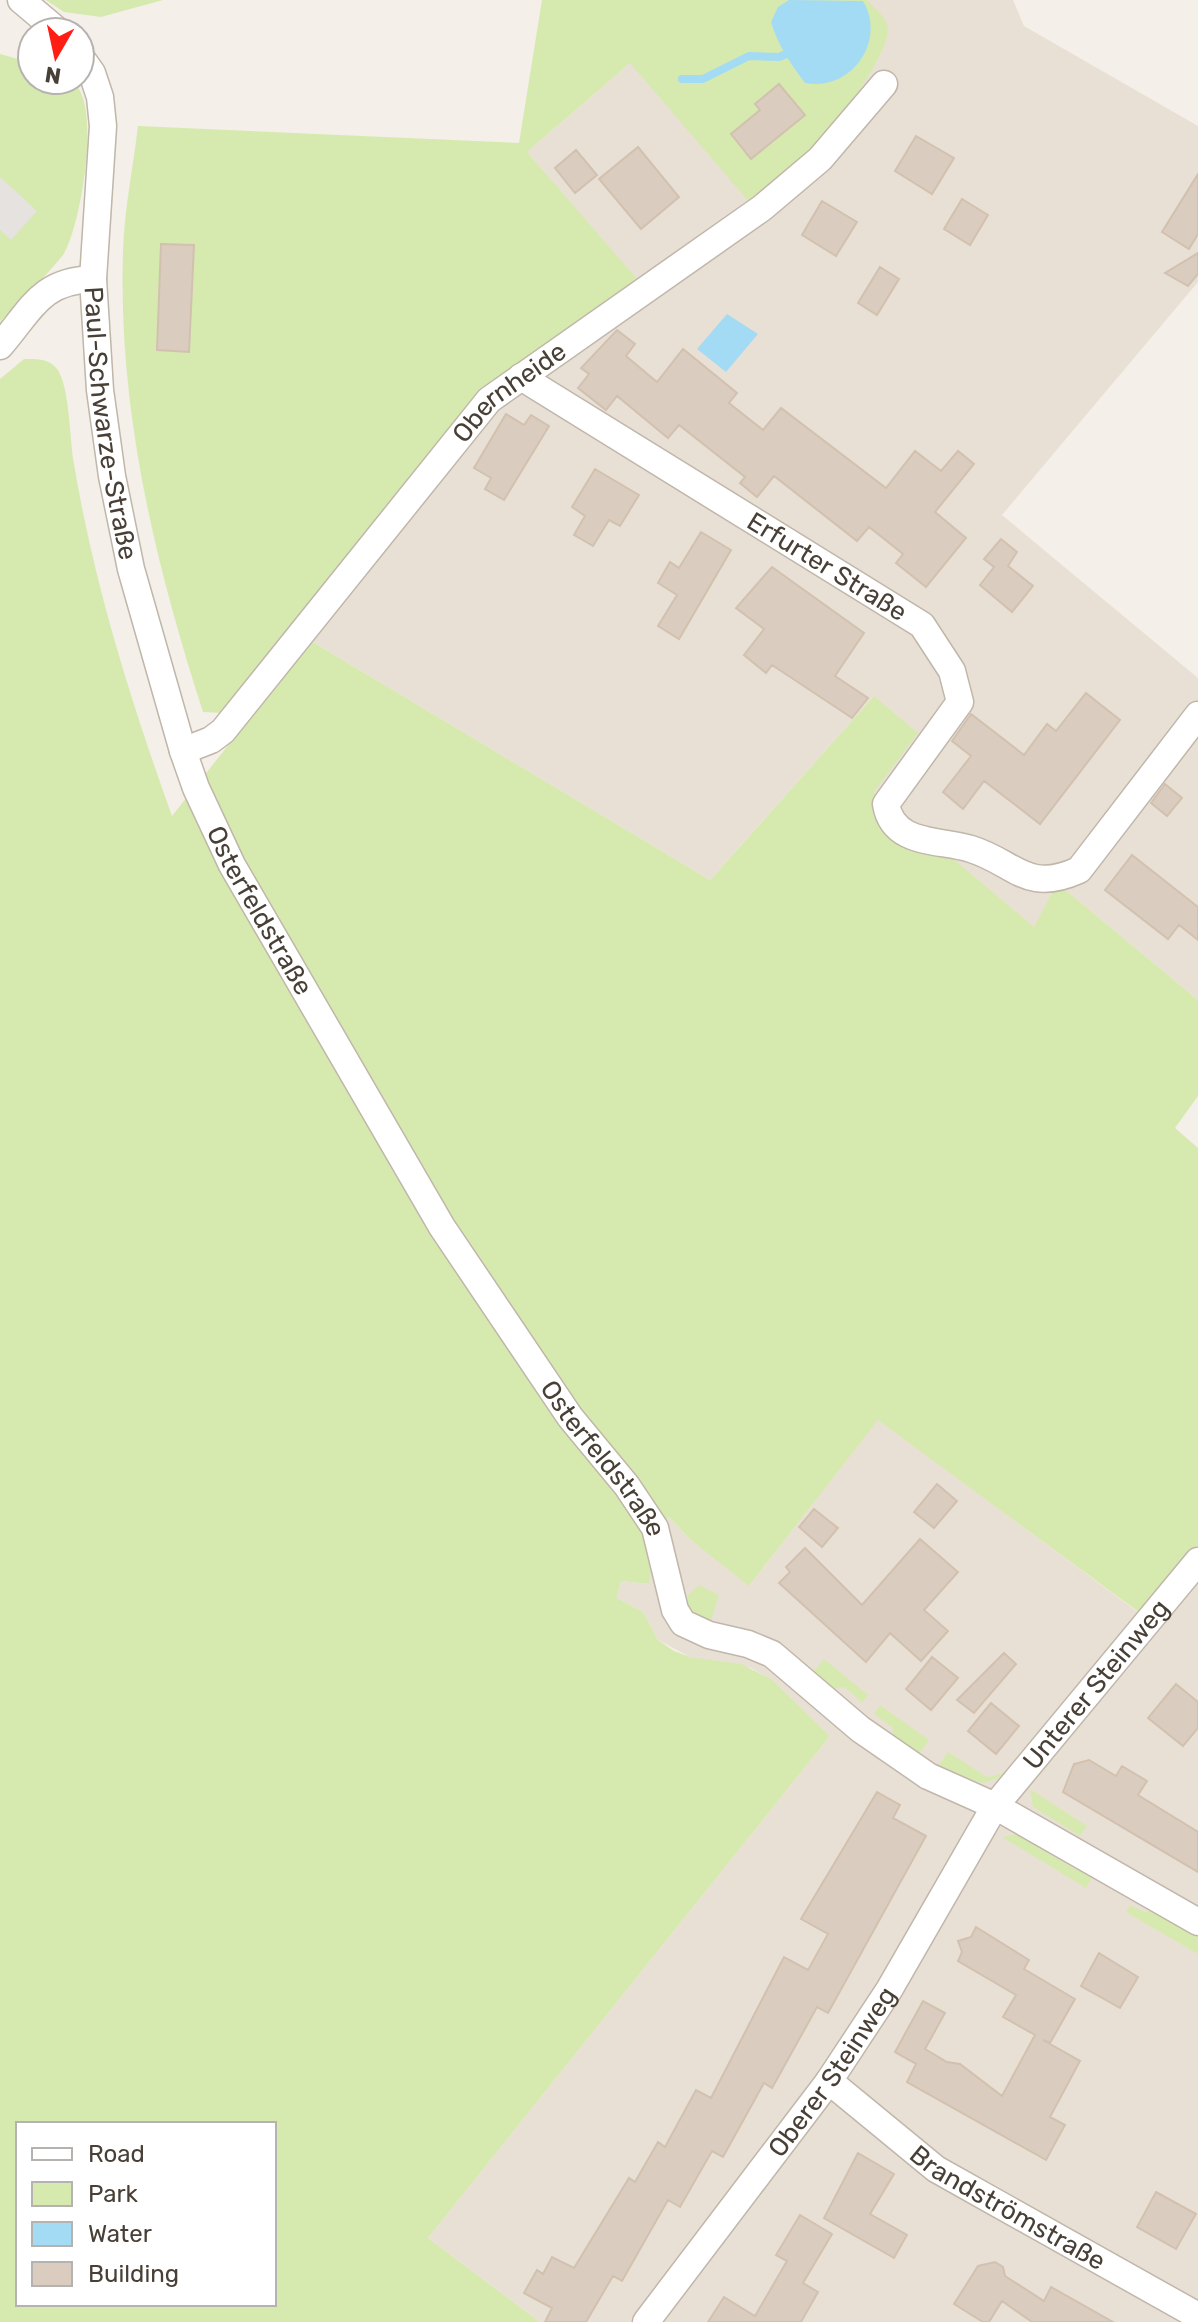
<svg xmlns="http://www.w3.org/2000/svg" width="1198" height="2322" font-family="Rubik,sans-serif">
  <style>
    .residential { fill: #e9e0d5 }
    .green { fill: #d6eaaf; fill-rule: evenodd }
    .parking { fill: #e5e2e0 }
    .water { fill: #a2dbf3 }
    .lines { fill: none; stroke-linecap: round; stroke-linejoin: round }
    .stream { stroke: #a2dbf3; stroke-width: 8 }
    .building { fill: #daccbf; stroke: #d2c1af; stroke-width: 2 }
    .minor-casing { stroke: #c0b6aa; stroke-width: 29 }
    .minor { stroke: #fff; stroke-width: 26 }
    .labels { text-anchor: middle; stroke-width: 7; stroke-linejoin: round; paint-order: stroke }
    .street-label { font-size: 26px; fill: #483f36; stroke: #fff }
  </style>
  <rect width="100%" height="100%" fill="#f4efe8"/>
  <path class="residential" d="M 703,0 L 1013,0 L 1024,26 L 1198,126 L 1198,282 L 1002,515 L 1198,678 L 1198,1000 L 1058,884 L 1034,928 L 873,791 L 873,697 L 710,880 L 311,641 L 518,379 L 645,290 L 527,152 Z
    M 878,1419 L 1139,1613 L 1198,1544 L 1198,2322 L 540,2322 L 428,2238 L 830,1736 L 770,1679 L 751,1668 L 690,1657 L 658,1640 L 643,1612 L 617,1598 L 621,1581 L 649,1584 L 650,1551 L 643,1539 L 669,1517 L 692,1541 L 750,1585 Z"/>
  <path class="green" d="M 46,0 L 163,0 L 101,17 L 64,12 Z
    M 542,0 L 867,0 C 873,7 884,15 887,24 C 897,46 830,133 813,151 C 794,170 771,186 750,203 L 630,63 L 527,152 L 638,280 L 478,391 L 224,713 L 203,712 C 155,563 118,410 123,253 C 124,211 133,168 138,126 L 519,143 ZM 161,245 L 194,245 L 189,352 L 157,350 Z
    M 0,54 L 32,63 L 32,80 C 42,80 59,77 69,80 C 105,93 80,231 63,255 C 45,278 20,300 0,322 Z
    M 24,359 C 35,359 49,358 57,369 C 69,384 70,437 73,458 C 93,581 130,699 172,816 L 311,641 L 710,880 L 874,696 L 918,733 L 874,792 L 1034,927 L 1057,883 L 1198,1000 L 1198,1096 L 1175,1128 L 1198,1148 L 1198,1544 L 1140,1613 L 878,1420 L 749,1586 L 692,1541 L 669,1517 L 643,1539 L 652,1567 L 649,1584 L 621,1581 L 617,1598 L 643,1612 L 658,1640 L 674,1651 L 690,1657 L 741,1664 L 771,1679 L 830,1736 L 428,2238 L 540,2322 L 0,2322 L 0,379 ZM 18,2124 L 274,2124 L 274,2304 L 18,2304 Z
    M 699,1585 L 719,1595 L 711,1621 L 687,1609 L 688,1595 Z
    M 824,1659 L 868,1695 L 862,1702 L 844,1687 L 833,1689 L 814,1671 Z
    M 880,1705 L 929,1740 L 917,1757 L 892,1740 L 893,1728 L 874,1714 Z
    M 948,1752 L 987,1777 L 1005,1773 L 1009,1775 L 982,1783 L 936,1769 Z
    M 1030,1789 L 1087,1826 L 1080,1836 L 1033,1807 Z
    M 1020,1833 L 1042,1840 L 1044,1851 L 1075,1869 L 1085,1866 L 1095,1872 L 1086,1888 L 1002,1837 Z
    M 1130,1905 L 1144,1912 L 1155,1910 L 1198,1936 L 1198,1954 L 1126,1912 Z"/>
  <path class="parking" d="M 0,177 L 37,211 L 11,240 L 0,230 Z"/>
  <path class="water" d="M 789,0 L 863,1 C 887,41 851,92 805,83 C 790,63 778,45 771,22 L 778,7 Z
    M 727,314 L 758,334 L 726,372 L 697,349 Z"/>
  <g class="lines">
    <path class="stream" d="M 682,79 L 703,79 L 749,56 L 779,57 L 793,51"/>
  </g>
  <path class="building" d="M 779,84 L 805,115 L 751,159 L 731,134 L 760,110 L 755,104 Z
    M 916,136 L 954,158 L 932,194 L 895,171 Z
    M 638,147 L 679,197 L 641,229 L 599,179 Z
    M 576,150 L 597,175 L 575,193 L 555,168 Z
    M 1198,174 L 1198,234 L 1189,249 L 1162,232 Z
    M 962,199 L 988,215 L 970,245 L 944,229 Z
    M 822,201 L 857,222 L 836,256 L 802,235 Z
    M 161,244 L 194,245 L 189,352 L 157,350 Z
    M 1198,253 L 1198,274 L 1188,286 L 1165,273 Z
    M 880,267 L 899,279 L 877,315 L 858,303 Z
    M 617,330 L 635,344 L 626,356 L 657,382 L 683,349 L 737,393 L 729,403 L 763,430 L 781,408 L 886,488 L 915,451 L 941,471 L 958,451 L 974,464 L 935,512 L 966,538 L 926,587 L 896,563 L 903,554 L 869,527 L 857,541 L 774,476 L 757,497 L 740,483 L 745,477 L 679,425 L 668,438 L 617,396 L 606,410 L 578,388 L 589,374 L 581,368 Z
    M 506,414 L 524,425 L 531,415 L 549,426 L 504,500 L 485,489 L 491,478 L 474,468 Z
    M 595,469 L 639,495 L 620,526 L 609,520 L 593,546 L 574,535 L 585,516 L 572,507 Z
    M 701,532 L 731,550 L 679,639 L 658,626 L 677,595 L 658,583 L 670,562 L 679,568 Z
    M 1001,539 L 1017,552 L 1008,566 L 1033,586 L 1012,612 L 980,585 L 994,567 L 984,559 Z
    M 772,567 L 864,633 L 835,676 L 868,698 L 852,718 L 772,665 L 766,673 L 744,655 L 764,629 L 736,608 Z
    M 1086,693 L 1120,720 L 1040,824 L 984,781 L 963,809 L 943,792 L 971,756 L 952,741 L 971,714 L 1024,755 L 1047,724 L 1056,731 Z
    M 1165,784 L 1182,798 L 1167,816 L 1151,803 Z
    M 1132,855 L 1198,907 L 1198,940 L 1179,925 L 1168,939 L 1105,890 Z
    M 937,1484 L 957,1501 L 934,1528 L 914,1512 Z
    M 814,1509 L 838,1528 L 822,1547 L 799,1527 Z
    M 920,1539 L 958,1572 L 924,1610 L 948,1631 L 921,1661 L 890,1633 L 866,1662 L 779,1583 L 790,1572 L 786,1567 L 805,1548 L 862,1605 Z
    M 1004,1653 L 1016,1664 L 974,1713 L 957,1700 Z
    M 932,1657 L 958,1678 L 931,1710 L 906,1689 Z
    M 1176,1684 L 1198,1702 L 1198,1728 L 1183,1746 L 1148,1718 Z
    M 991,1703 L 1019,1726 L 996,1754 L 968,1731 Z
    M 1089,1760 L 1116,1776 L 1122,1766 L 1147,1781 L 1138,1795 L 1198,1832 L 1198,1872 L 1063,1792 L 1074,1764 Z
    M 877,1792 L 900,1805 L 893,1818 L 926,1836 L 828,2013 L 817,2007 L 772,2088 L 764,2083 L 723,2157 L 712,2151 L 680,2207 L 668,2200 L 622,2281 L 613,2276 L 586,2322 L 545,2322 L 552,2308 L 524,2293 L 537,2270 L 543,2274 L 552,2257 L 574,2268 L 629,2178 L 635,2182 L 658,2142 L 665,2147 L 696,2090 L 711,2098 L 784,1957 L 808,1970 L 828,1934 L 801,1919 Z
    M 976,1927 L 1029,1960 L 1024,1969 L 1075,1999 L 1050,2043 L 1043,2040 L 1080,2061 L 1050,2117 L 1065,2125 L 1046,2160 L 907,2082 L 916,2064 L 895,2052 L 923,2001 L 945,2013 L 925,2049 L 947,2062 L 960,2064 L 1002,2096 L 1035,2035 L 1003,2017 L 1016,1995 L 958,1961 L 962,1952 L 958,1941 L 971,1937 Z
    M 1099,1953 L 1138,1977 L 1120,2008 L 1081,1986 Z
    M 858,2153 L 894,2174 L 870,2214 L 907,2235 L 894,2258 L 824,2218 Z
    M 1156,2192 L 1196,2214 L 1176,2249 L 1137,2227 Z
    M 800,2215 L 832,2234 L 803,2283 L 818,2292 L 801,2322 L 708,2322 L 724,2297 L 755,2316 L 787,2261 L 776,2255 Z
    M 995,2262 L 1003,2267 L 1005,2276 L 1044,2301 L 1051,2287 L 1113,2322 L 1032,2322 L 1002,2301 L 989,2322 L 983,2322 L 954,2304 L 978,2266 Z"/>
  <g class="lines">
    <g class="minor-casing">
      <g id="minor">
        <path d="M 21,0 L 59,32"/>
        <path id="s1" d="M 80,56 L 92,73 L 100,97 L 103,126 L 93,279 L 100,390 L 112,476 L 131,569 L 183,751 L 196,788 L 232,865 L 442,1227 L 570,1417 L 627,1486 L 655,1528 L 675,1610 L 683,1623 L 709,1635 L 748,1644 L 772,1654 L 860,1729 L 928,1776 L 995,1806 L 1198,1922"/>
        <path d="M 0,346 C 32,309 40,281 93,279"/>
        <path id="s2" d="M 521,377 L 922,625 L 952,671 L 960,702 L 886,804 C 893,846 939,839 971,849 C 1016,863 1026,894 1079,870 L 1198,715"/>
        <path id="s3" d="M 183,751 L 211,740 L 223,731 L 489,400 L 762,208 L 820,159 L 884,84"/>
        <path id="s4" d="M 829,2081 L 936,2169 L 1198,2316"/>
        <path id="s5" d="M 646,2322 L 829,2081 L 889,1990 L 995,1806 L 1198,1561"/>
      </g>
    </g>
    <use href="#minor" class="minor"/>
  </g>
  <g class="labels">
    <g class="street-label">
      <text dy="9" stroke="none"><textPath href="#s3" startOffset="490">Obernheide</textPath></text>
      <text dy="9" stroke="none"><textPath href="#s1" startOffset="374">Paul-Schwarze-Straße</textPath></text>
      <text dy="9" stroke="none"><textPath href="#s2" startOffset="360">Erfurter Straße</textPath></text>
      <text dy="9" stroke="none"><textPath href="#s1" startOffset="888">Osterfeldstraße</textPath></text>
      <text dy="9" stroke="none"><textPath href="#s1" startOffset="1536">Osterfeldstraße</textPath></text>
      <text dy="9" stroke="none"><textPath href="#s5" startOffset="782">Unterer Steinweg</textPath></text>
      <text dy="9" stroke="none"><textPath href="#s5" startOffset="312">Oberer Steinweg</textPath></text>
      <text dy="9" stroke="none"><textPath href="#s4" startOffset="220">Brandströmstraße</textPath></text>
    </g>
  </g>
  <rect x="16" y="2122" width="260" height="184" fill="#ffffff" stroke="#b6b2af" stroke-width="2"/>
  <rect x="32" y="2148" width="40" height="12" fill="#ffffff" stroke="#b6b2af" stroke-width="2"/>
  <text x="88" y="2162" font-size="24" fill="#483f36">Road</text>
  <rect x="32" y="2182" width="40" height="24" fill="#d6eaaf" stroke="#b6b2af" stroke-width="2"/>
  <text x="88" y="2202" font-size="24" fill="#483f36">Park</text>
  <rect x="32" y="2222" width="40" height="24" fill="#a2dbf3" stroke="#b6b2af" stroke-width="2"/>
  <text x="88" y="2242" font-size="24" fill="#483f36">Water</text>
  <rect x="32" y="2262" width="40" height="24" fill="#daccbf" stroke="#b6b2af" stroke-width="2"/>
  <text x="88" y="2282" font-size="24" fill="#483f36">Building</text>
  <g transform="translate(56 56) rotate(189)"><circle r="38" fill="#ffffff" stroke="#b6b2af" stroke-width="2"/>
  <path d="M0-6L14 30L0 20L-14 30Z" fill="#ff1e14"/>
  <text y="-12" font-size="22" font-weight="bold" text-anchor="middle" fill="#483f36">N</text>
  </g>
</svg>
